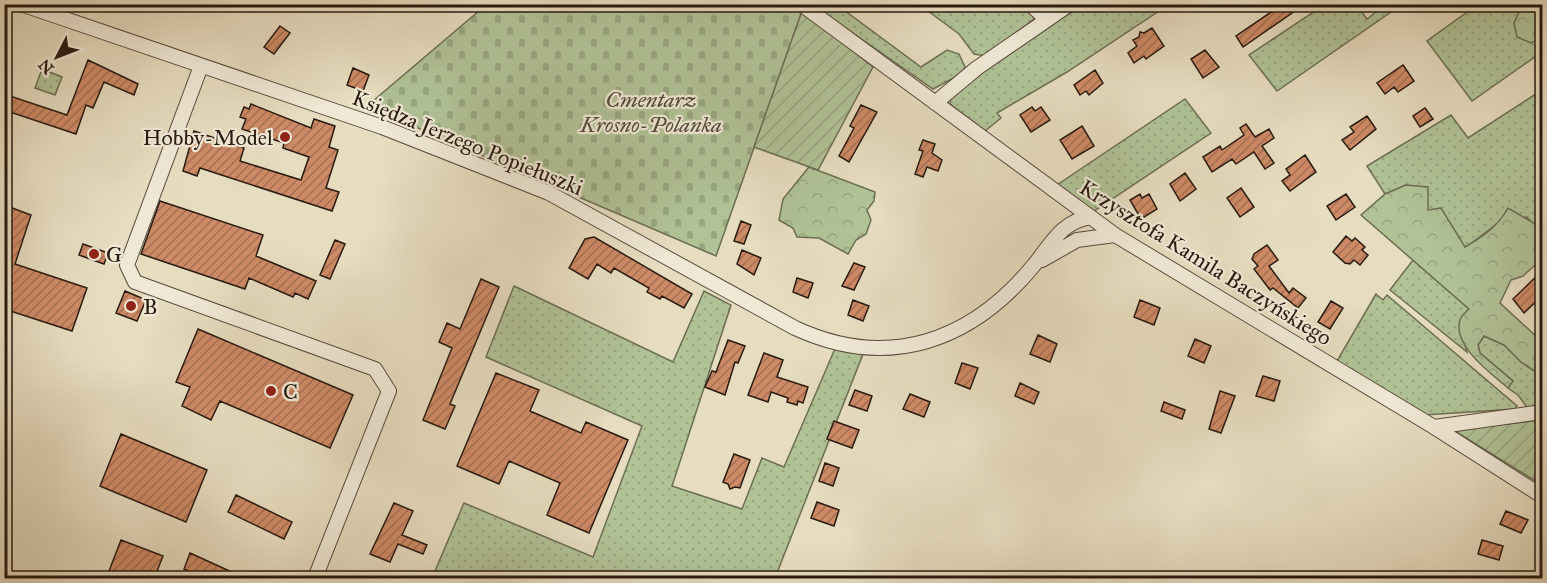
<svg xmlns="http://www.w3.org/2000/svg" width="1547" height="583" font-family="'IM FELL Great Primer',serif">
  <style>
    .grass { fill: url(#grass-dots); stroke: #6c6e54; stroke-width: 1.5 }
    .forest { fill: url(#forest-crowns); stroke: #6c6e54; stroke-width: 1.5 }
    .cemetery { fill: url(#cemetery-stones); stroke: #6c6e54; stroke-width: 1.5 }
    .garden { fill: url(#garden-furrows); stroke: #6c6e54; stroke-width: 1.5 }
    .building { fill: url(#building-hatch); stroke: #291a11; stroke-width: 1.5 }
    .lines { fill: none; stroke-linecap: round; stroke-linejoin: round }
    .minor-casing { stroke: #584a3c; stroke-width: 16 }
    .minor { stroke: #efe8d5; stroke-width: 14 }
    .poi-dot { fill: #8f2418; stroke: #efe8d5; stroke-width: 2 }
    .labels { text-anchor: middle; stroke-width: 4.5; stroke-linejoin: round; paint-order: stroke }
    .park-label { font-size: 22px; font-style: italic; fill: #524c39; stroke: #efe8d5 }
    .poi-label { font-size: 22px; fill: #291a11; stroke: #efe8d5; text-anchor: start }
    .street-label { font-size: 22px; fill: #291a11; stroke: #efe8d5 }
  </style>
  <defs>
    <pattern id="grass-dots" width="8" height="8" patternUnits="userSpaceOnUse" patternTransform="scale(1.5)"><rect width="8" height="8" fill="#b0c296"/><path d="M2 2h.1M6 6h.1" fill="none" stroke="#97a680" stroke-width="1.8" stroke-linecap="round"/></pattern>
    <pattern id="forest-crowns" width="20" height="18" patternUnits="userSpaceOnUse" patternTransform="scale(1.5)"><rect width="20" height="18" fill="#b0c296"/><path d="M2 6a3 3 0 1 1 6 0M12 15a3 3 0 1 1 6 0" fill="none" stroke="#97a680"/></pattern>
    <pattern id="cemetery-stones" width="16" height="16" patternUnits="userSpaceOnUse" patternTransform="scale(1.5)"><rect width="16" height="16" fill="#b0c296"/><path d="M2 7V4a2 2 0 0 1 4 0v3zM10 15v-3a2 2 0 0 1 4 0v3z" fill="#97a680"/></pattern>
    <pattern id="garden-furrows" width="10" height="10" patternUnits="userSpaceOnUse" patternTransform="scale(1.5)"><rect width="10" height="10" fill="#b0c296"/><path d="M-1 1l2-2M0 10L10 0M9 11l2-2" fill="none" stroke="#97a680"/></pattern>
    <pattern id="building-hatch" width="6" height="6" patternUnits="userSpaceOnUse" patternTransform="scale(1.5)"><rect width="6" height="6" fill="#cd8a66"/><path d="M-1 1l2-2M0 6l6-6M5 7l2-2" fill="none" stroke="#a67053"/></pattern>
  </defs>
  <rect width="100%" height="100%" fill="#e6dcbf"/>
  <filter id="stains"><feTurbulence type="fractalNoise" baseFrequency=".00333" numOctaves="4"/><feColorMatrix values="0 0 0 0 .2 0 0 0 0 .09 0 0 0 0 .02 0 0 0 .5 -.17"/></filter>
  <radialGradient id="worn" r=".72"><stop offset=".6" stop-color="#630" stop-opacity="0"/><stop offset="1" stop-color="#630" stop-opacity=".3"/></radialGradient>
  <path class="grass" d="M 813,5 L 837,5 L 921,67 L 947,50 L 959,54 L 965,67 L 961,74 L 933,89 Z
    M 920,5 L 1023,5 L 1032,13 L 1034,19 L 986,56 L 974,54 L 959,34 Z
    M 1082,5 L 1168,5 L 1067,72 L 997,113 L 1001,118 L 985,131 L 950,104 L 951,97 L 956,91 Z
    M 1324,5 L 1356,5 L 1367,19 L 1385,5 L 1401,5 L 1277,91 L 1249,55 Z
    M 1477,5 L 1519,5 L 1519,11 L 1542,38 L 1542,52 L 1472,101 L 1427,41 Z
    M 42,69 L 62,77 L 55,95 L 35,88 Z
    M 1542,90 L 1542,228 L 1535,226 L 1527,217 L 1502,220 L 1465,248 L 1441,208 L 1428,211 L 1406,185 L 1385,194 L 1367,166 L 1451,115 L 1468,138 Z
    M 1185,99 L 1211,133 L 1094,211 L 1057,185 Z
    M 1413,260 L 1469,309 C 1454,326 1462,332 1467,352 L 1390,290 Z
    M 514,286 L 673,362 L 704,291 L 731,305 L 672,486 L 742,509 L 762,458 L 784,467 L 837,344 L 865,349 L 775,578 L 432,578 L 464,503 L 593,557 L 642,426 L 486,357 Z
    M 1376,294 L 1383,300 L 1387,295 L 1517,406 L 1515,409 L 1424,415 L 1337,361 Z
    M 1484,336 L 1504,345 L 1521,362 L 1542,376 L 1542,406 L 1527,407 L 1518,395 L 1508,388 L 1513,381 L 1480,353 L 1478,345 Z"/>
  <path class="forest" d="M 1519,5 L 1542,5 L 1542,38 L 1531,43 L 1517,37 L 1514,23 L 1521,8 Z
    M 809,167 L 875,192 L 874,201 L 867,210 L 871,220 L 866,234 L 856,240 L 848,254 L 819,238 L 797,237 L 793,228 L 779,220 L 783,199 Z
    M 1406,185 L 1428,187 L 1428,210 L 1441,208 L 1465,247 C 1483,237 1498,226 1508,208 L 1542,228 L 1537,234 L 1542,240 L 1542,259 L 1523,276 L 1511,280 L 1500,303 L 1538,338 L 1542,335 L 1542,376 L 1521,362 L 1504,345 L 1484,336 L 1478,345 L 1480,353 L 1513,381 L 1508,388 C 1492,374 1452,346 1460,320 C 1461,316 1466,312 1469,309 L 1361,215 L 1385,194 Z"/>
  <path class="cemetery" d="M 793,4 L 802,11 L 716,256 L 367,106 L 486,5 Z"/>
  <path class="garden" d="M 802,11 L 873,67 L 818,170 L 754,147 Z
    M 1542,420 L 1542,485 L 1453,430 Z"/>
  <path class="building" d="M 1283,4 L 1305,4 L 1243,47 L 1236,36 Z
    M 280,26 L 290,33 L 274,54 L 264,47 Z
    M 1152,28 L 1164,46 L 1146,59 L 1144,56 L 1134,63 L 1128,53 L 1137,46 L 1133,40 L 1139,37 L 1140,32 L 1144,33 Z
    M 1205,50 L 1219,67 L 1203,78 L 1191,59 Z
    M 88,60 L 138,84 L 134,95 L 104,82 L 93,108 L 86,105 L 76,134 L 4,110 L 4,94 L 67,115 Z
    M 1403,65 L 1414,81 L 1398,92 L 1394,87 L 1385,94 L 1377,83 Z
    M 353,68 L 369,75 L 363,91 L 347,85 Z
    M 1095,70 L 1103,83 L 1089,95 L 1086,91 L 1080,95 L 1074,85 Z
    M 251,104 L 311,128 L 314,119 L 335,126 L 329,147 L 338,150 L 326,188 L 339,192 L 332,211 L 200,168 L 197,176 L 183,171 L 194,131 L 244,148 L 240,161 L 301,180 L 309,157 L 283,148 L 284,143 L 242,129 L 246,119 L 240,117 L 244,107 L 249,109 Z
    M 861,105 L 877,112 L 849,162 L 839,156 L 854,128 L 850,126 Z
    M 1032,107 L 1035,111 L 1041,107 L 1050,120 L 1031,132 L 1020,115 Z
    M 1425,108 L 1433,119 L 1420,127 L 1413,116 Z
    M 1367,116 L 1376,129 L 1350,150 L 1342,140 L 1354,132 L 1350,127 Z
    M 1246,124 L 1255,137 L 1269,129 L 1274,138 L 1262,146 L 1274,163 L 1265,169 L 1254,152 L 1236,164 L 1232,159 L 1212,172 L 1203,157 L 1220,146 L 1222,150 L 1244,135 L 1240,128 Z
    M 1082,126 L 1094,146 L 1072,159 L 1060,140 Z
    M 923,140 L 935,144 L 932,153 L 942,160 L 938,171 L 927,167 L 923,177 L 915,174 L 923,151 L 919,150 Z
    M 1305,155 L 1316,172 L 1290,191 L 1282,181 L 1290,175 L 1286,169 Z
    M 1185,173 L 1196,189 L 1180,201 L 1170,184 Z
    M 1241,188 L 1254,207 L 1240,217 L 1227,198 Z
    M 1140,194 L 1142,198 L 1149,194 L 1157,209 L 1141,219 L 1130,200 Z
    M 1346,194 L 1355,207 L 1336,220 L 1327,206 Z
    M 160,201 L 263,235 L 256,256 L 316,281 L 308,299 L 295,293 L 293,297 L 249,278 L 245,289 L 141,254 Z
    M 4,205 L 31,215 L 15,264 L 87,288 L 72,331 L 4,309 Z
    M 741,221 L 751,225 L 744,244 L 734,241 Z
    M 1346,236 L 1352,241 L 1355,238 L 1365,247 L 1362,250 L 1368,255 L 1360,265 L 1354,260 L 1350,264 L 1345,263 L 1333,252 Z
    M 594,237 L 692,294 L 684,308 L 662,296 L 660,299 L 647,292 L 649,288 L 614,268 L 611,273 L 597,264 L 588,279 L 569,268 L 585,239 Z
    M 335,240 L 345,244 L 330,279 L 320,275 Z
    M 83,244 L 108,253 L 104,264 L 79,255 Z
    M 1267,245 L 1278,260 L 1269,266 L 1289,293 L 1293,288 L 1306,298 L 1298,308 L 1273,288 L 1270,290 L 1254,269 L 1258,266 L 1252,259 L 1254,254 Z
    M 742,250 L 761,258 L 754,275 L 737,264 Z
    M 854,263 L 865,267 L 854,290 L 842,286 Z
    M 1542,271 L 1542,296 L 1524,313 L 1513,299 Z
    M 797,278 L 813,283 L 808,298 L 793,292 Z
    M 481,279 L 499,287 L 450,404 L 455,406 L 445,429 L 423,420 L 452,348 L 439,342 L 447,323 L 460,329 Z
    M 125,291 L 146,300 L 137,321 L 116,313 Z
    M 853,300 L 869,306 L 863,321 L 848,315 Z
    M 1140,300 L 1160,308 L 1154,325 L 1134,317 Z
    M 1331,301 L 1343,308 L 1330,329 L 1318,322 Z
    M 198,329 L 353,395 L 330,448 L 220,401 L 211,420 L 182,406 L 190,387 L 176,382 Z
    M 1038,335 L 1057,344 L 1050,362 L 1030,354 Z
    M 1195,339 L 1211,346 L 1204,363 L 1188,356 Z
    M 728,340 L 745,346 L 738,363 L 735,362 L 725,395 L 705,387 L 712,371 L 716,372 Z
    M 764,353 L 783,360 L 777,377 L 808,387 L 803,403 L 798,401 L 797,405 L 787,402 L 788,398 L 771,392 L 768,402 L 748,395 Z
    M 962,363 L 978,368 L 970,389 L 955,383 Z
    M 496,373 L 539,390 L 530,411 L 581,433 L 586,422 L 628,440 L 589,533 L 547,515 L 560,483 L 509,461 L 499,484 L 457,466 Z
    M 1263,376 L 1280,381 L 1274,401 L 1256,396 Z
    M 1020,383 L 1039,392 L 1034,404 L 1015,396 Z
    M 855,390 L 872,396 L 867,411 L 849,405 Z
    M 1220,391 L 1235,396 L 1221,433 L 1209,429 Z
    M 910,394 L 930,402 L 924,417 L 903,409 Z
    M 1164,402 L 1185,410 L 1182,419 L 1161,411 Z
    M 834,421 L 859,430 L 852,448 L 827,439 Z
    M 121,434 L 207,470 L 186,522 L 100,486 Z
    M 734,454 L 750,460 L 740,488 L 735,487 L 730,489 L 728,484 L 723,482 Z
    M 825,463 L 839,468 L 833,486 L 819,481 Z
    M 236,495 L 292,522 L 284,539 L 228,512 Z
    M 817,502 L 839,510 L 834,526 L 811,518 Z
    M 394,503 L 413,511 L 402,535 L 427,545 L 423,554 L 398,544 L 390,562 L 370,554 Z
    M 1506,511 L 1528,520 L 1521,533 L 1500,524 Z
    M 121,540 L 163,556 L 154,579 L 129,579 L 109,571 Z
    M 1482,540 L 1503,546 L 1499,560 L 1478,554 Z
    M 190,553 L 247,579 L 205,579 L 184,569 Z"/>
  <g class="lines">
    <g class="minor-casing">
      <path id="minor" d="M 21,4 L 382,127 L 549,193 L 795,328 C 888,371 971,342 1034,265 C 1051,244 1062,221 1091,217
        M 801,4 L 1115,235 L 1434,427 L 1542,496
        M 1030,4 L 1047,20
        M 201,66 L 127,265 L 135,282 L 375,369 L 389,391 L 315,578
        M 935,103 L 977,68 L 1070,4
        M 1042,260 L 1077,240 L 1115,235
        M 1434,427 L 1542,412"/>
    </g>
    <use href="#minor" class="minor"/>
  </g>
  <g class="poi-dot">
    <circle cx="285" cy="137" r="6"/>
    <circle cx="94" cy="254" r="6"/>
    <circle cx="131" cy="306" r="6"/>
    <circle cx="271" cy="391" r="6"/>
  </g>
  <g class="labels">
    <g class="park-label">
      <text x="651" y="107">Cmentarz<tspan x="651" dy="25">Krosno-Polanka</tspan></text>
    </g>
    <g class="poi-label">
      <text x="273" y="145" text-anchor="end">Hobby-Model</text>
      <text x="106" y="262">G</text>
      <text x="143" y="314">B</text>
      <text x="283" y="399">C</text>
    </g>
    <g class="street-label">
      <text transform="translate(468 142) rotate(22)" y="8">Księdza Jerzego Popiełuszki</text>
      <text transform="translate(1206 262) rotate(32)" y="8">Krzysztofa Kamila Baczyńskiego</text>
    </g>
  </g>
  <rect width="1547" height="583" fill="none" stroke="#e6dcbf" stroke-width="24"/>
  <rect x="6" y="6" width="1535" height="571" fill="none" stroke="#291a11" stroke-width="3"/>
  <rect x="12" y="12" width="1523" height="559" fill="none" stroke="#291a11" stroke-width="1.5"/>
  <g transform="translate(57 57) rotate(228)" stroke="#efe8d5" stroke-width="4.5" paint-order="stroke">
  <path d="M0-4.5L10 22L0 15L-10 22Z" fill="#291a11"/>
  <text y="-9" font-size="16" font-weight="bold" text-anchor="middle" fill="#291a11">N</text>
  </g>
  <rect width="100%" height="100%" filter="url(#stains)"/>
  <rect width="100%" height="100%" fill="url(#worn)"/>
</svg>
